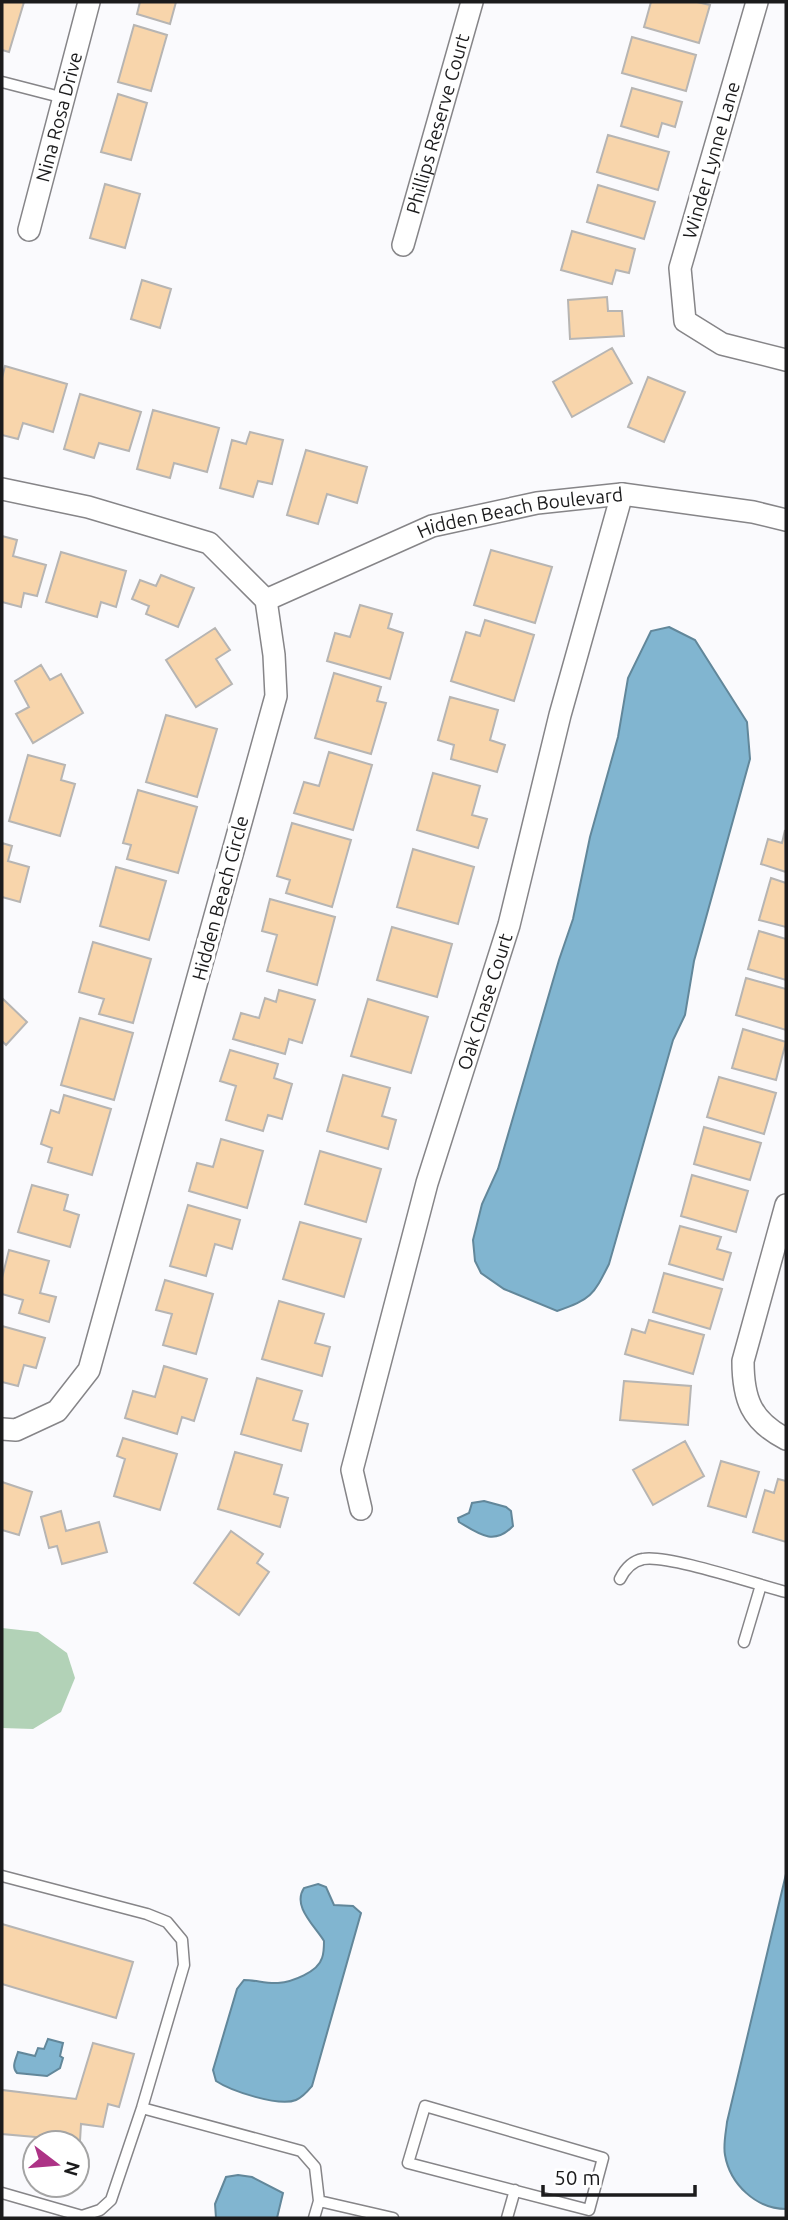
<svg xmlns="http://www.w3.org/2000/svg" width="788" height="2220" font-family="Ubuntu,sans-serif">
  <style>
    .green { fill: #b2d2b7 }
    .water { fill: #81b5d0; stroke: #62879a; stroke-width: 2 }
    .building { fill: #f8d5ab; stroke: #b7b5b3; stroke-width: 2 }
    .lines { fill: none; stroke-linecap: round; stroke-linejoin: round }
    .service-casing { stroke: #868588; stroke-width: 13 }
    .minor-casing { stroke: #868588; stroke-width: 24 }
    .service { stroke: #fff; stroke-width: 10 }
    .minor { stroke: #fff; stroke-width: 21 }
    .labels { text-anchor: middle; stroke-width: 7; stroke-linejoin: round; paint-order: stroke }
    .street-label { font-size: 19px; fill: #1b1b1c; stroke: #fff }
  </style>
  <rect width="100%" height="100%" fill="#fafafd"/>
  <path class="green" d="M 2,1628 L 38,1632 L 67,1653 L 75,1678 L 61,1712 L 33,1729 L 2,1728 Z"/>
  <path class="water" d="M 669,627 L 695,640 L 747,722 L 750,759 L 694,961 L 685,1015 L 673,1040 L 609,1264 C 593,1296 591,1299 557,1311 L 504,1289 L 481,1273 L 475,1261 L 473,1240 L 482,1204 L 498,1169 L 559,960 L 573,919 L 590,837 L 618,737 L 628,678 L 651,631 Z
    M 484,1501 L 506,1507 L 511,1511 L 513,1526 C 494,1546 479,1534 459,1522 L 458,1518 L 469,1513 L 472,1503 Z
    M 786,1874 L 786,2209 C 756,2209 730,2184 725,2155 C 723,2145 726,2132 727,2122 Z
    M 318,1884 L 326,1887 L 334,1905 L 353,1906 L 361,1913 L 312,2086 C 307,2092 303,2097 296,2100 C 279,2107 231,2091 216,2081 L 213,2070 L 237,1989 L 244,1980 C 255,1980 267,1984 278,1983 C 292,1982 318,1972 322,1958 C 324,1953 324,1946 324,1941 C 314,1925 292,1906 304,1888 Z
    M 48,2039 L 63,2043 L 60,2056 L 63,2058 L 60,2068 L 47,2076 L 17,2073 C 11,2067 16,2059 18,2052 L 35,2056 L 38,2048 L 44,2049 Z
    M 238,2175 L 252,2177 L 283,2193 L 277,2218 L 216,2218 L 215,2204 L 226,2177 Z"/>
  <path class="building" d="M 2,2 L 24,2 L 9,52 L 2,50 Z
    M 140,2 L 176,2 L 170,24 L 137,14 Z
    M 651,2 L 697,2 L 710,5 L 699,43 L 644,27 Z
    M 134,25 L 167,35 L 151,91 L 118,82 Z
    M 632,37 L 696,55 L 686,91 L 622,73 Z
    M 632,88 L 682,102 L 675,127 L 662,123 L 658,137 L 621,126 Z
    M 118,94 L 147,103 L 131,160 L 101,152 Z
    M 608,135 L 669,152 L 658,190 L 597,172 Z
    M 105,184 L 140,194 L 125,248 L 90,238 Z
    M 598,185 L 655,202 L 644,239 L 587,222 Z
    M 572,231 L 635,249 L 629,273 L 616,270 L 612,284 L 561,270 Z
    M 142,280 L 171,289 L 160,328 L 131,319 Z
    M 607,297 L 608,311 L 622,311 L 624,336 L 570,339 L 568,300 Z
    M 612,348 L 632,383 L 572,417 L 553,382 Z
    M 5,366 L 67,384 L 53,432 L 23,423 L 18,439 L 2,435 L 2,378 Z
    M 648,377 L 685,392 L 664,442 L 628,427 Z
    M 80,394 L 141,412 L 129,451 L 99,443 L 94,458 L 64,449 Z
    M 153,410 L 219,428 L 207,472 L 174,463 L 170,478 L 137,469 Z
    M 250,432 L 283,440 L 272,484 L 258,481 L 253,497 L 220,488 L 232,440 L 246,444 Z
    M 306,450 L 367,467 L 357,503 L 327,494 L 318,524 L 287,515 Z
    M 2,536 L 17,540 L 13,556 L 46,565 L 37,596 L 24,593 L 21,607 L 2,602 Z
    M 491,550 L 552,567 L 535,623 L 474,605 Z
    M 61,552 L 126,571 L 116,607 L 101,602 L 97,617 L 46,602 Z
    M 161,575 L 194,588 L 178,627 L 146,614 L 149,606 L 132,599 L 140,580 L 156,586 Z
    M 360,605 L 392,614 L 388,628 L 403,633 L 390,679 L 327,661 L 335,633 L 350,637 Z
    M 485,620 L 534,635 L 514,701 L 451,681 L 466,632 L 480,636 Z
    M 215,628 L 230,650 L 216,659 L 232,684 L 196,707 L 166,660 Z
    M 41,665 L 50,680 L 61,674 L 83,713 L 33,743 L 16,714 L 29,707 L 15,681 Z
    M 334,673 L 381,687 L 377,701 L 386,703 L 371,754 L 315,738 Z
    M 450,697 L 498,710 L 490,740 L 505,745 L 497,772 L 451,759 L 454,745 L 438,740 Z
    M 166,715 L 217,729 L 197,797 L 146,782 Z
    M 329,752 L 372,765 L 353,830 L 294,813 L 304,782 L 319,786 Z
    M 28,755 L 65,765 L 61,780 L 75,784 L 60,836 L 9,821 Z
    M 433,773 L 480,786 L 472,815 L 487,819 L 478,848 L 417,830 Z
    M 138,790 L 197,807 L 178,873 L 127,859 L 131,845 L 123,843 Z
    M 292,823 L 351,840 L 332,907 L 286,893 L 290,880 L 277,876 Z
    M 785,830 L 786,872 L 761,864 L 768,839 L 782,843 Z
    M 2,843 L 12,846 L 8,861 L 29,867 L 20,902 L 2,897 Z
    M 413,849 L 474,867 L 458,924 L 397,907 Z
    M 116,867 L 166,881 L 149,940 L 100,926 Z
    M 771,878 L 786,883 L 786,927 L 759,920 Z
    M 270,899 L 335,917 L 317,985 L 267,971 L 277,935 L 262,931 Z
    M 392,927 L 452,944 L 437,997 L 377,980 Z
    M 759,931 L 786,939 L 786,980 L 748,969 Z
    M 93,942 L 151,959 L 133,1023 L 99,1014 L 104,999 L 79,992 Z
    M 746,978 L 786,989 L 786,1030 L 736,1015 Z
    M 279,990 L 315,1000 L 302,1043 L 289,1039 L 285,1054 L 233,1039 L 241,1013 L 259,1018 L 265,998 L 276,1002 Z
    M 2,998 L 27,1022 L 6,1045 L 2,1041 Z
    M 368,999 L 428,1017 L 411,1073 L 351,1056 Z
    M 80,1018 L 133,1033 L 114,1100 L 61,1085 Z
    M 743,1029 L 786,1042 L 776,1080 L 732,1068 Z
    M 230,1050 L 278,1064 L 274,1078 L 292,1084 L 282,1119 L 268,1115 L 263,1131 L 226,1120 L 236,1086 L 220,1081 Z
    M 343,1075 L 390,1088 L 382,1116 L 396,1120 L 388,1149 L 327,1131 Z
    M 719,1077 L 776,1093 L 764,1134 L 707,1117 Z
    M 64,1095 L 111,1109 L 92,1175 L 48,1162 L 52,1148 L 41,1144 L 51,1110 L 59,1113 Z
    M 704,1127 L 761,1143 L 750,1180 L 694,1164 Z
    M 221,1139 L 263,1151 L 247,1208 L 189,1191 L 197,1163 L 213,1167 Z
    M 320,1151 L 381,1169 L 366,1222 L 305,1204 Z
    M 692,1175 L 748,1191 L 736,1232 L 681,1216 Z
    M 32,1185 L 68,1195 L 64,1210 L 79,1215 L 70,1247 L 18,1232 Z
    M 188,1205 L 240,1220 L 232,1249 L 215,1244 L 206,1276 L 170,1266 Z
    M 300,1222 L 361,1239 L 344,1297 L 283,1279 Z
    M 680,1226 L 721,1237 L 717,1249 L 731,1253 L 723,1280 L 669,1264 Z
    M 9,1250 L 49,1261 L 40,1293 L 56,1297 L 49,1322 L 19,1313 L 23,1300 L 2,1294 L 2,1278 Z
    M 664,1273 L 722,1289 L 710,1329 L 653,1312 Z
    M 165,1280 L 213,1294 L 196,1354 L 163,1345 L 172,1314 L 156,1310 Z
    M 279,1301 L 324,1314 L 315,1343 L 330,1347 L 322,1376 L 262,1359 Z
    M 649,1320 L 704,1335 L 693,1374 L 625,1354 L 632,1329 L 645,1333 Z
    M 2,1326 L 45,1338 L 36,1368 L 24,1365 L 18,1386 L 2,1382 Z
    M 164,1366 L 207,1379 L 194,1421 L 182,1417 L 177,1434 L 125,1418 L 133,1391 L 155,1397 Z
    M 257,1378 L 302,1391 L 293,1420 L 308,1424 L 301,1451 L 241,1434 Z
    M 624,1381 L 691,1386 L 688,1425 L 620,1420 Z
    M 123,1438 L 177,1454 L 160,1510 L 114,1496 L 125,1459 L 117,1456 Z
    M 685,1441 L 704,1476 L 653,1505 L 633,1470 Z
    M 235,1452 L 282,1465 L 274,1494 L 288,1498 L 280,1527 L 218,1509 Z
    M 721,1461 L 759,1472 L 746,1517 L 708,1506 Z
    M 778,1479 L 786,1481 L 786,1542 L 753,1532 L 765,1490 L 774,1493 Z
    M 2,1482 L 32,1492 L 19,1535 L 2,1530 Z
    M 61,1511 L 66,1531 L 99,1522 L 107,1552 L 62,1564 L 57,1546 L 49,1548 L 41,1517 Z
    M 231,1531 L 263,1554 L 257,1563 L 269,1572 L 239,1615 L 194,1583 Z
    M 2,1924 L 133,1962 L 116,2018 L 2,1984 Z
    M 93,2043 L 134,2054 L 119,2107 L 108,2104 L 103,2127 L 81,2124 L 80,2141 L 2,2134 L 2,2090 L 76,2099 Z"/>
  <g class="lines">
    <g class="service-casing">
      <path id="service" d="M 2,82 L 64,98
        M 620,1579 C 625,1569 632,1561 643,1559 C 667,1554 758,1585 786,1592
        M 744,1642 L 761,1585
        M 2,1876 L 147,1914 L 167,1922 L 182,1940 L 184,1965 L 142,2108 L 111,2200 L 100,2210 L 82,2216 L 2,2193
        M 425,2106 L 603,2158 L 589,2210 L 408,2163 Z
        M 142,2108 L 301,2151 L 315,2167 L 319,2201 L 314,2218
        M 319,2201 L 393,2218
        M 507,2218 L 515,2190"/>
    </g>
    <g class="minor-casing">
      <g id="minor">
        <path d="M 757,2 L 680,268 L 685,321 L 722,344 L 786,360"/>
        <path id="s1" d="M 29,230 L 89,2"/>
        <path id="s2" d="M 403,245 L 472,2"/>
        <path d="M 2,489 L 88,507 L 209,543 L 266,600 L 274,655 L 276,696 L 89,1370 L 57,1411 L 16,1430 L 2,1429"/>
        <path id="s3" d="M 266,600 L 432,526 L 537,503 L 622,494 L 753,512 L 786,520"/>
        <path d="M 786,1205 L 743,1361 C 743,1399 751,1421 786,1439"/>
        <path id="s4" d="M 361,1509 L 352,1470 L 427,1183 L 509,925 L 560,715 L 622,494"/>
      </g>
    </g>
    <use href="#service" class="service"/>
    <use href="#minor" class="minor"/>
  </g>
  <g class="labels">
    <g class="street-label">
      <text dy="7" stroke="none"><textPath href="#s1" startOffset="117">Nina Rosa Drive</textPath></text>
      <text dy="7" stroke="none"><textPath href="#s2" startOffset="126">Phillips Reserve Court</textPath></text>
      <text transform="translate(711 160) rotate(-74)" y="7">Winder Lynne Lane</text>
      <text dy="7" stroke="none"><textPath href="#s3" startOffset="271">Hidden Beach Boulevard</textPath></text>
      <text transform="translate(220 898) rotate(-75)" y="7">Hidden Beach Circle</text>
      <text dy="7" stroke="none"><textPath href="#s4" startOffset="527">Oak Chase Court</textPath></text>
    </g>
  </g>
  <rect width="788" height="2220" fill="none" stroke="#1b1b1c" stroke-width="7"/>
  <g transform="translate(56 2164) rotate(106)"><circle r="33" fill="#ffffff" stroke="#a4a4a4" stroke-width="2"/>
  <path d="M0-5L12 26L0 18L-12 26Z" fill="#ad3386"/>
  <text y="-10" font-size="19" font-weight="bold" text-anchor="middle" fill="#1b1b1c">N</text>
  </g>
  <path d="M543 2185v10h152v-10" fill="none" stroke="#1b1b1c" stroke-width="3.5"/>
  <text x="554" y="2185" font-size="21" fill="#1b1b1c" stroke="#ffffff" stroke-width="5" paint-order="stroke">50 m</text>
</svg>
